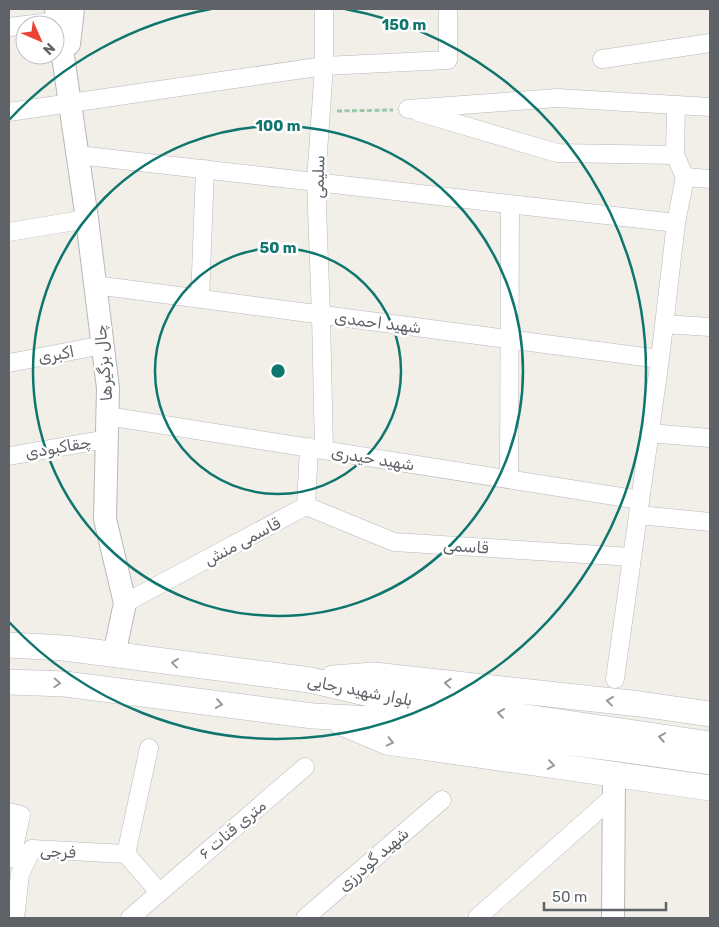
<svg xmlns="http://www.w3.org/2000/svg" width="719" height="927" font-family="Rubik,'Noto Naskh Arabic',sans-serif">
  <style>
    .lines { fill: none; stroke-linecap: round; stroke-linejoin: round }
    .minor-casing { stroke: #b5b8bc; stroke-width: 19 }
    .tertiary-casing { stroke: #b5b8bc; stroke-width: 24 }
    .secondary-casing { stroke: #b6babf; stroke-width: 26 }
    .path { stroke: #9cc7a9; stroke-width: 3; stroke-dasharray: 5 2.5; stroke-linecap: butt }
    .minor { stroke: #fff; stroke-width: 18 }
    .tertiary { stroke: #fff; stroke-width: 22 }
    .secondary { stroke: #fff; stroke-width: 25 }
    .oneway { stroke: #979a9d }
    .ring { fill: none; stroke: #0f766e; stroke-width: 2.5 }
    .labels { text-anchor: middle; stroke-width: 5; stroke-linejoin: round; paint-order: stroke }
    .street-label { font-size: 16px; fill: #5f6368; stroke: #fff }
    .centre { fill: #0f766e; stroke: #fff; stroke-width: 2.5 }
    .ring-label { font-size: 15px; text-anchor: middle; font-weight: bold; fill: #0f766e; stroke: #fff; stroke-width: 5; stroke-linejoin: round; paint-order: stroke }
  </style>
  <rect width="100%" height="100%" fill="#f1efe8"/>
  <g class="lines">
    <g class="minor-casing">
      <path id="minor" d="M 324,9 L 324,66 L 316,181 L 321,315 L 324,450
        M 9,27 L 58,21
        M 602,59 L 710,43
        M 676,105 L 710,107
        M 408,109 L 557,98 L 676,105 L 675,155 L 685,177 L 676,223 L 660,359 L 615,679
        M 9,112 L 324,66 L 448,60 L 448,9
        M 418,112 L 557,153 L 675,155
        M 78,155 L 676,223
        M 685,177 L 710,179
        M 9,232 L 87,219
        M 95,285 L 660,359
        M 200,299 L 205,169
        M 664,324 L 710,327
        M 9,363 L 103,345
        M 107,416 L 640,500
        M 649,433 L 710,438
        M 9,456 L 107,439
        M 509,479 L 510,204
        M 306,506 L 394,542 L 632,557
        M 639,515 L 710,522
        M 125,603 L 306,506 L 309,447
        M 149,748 L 126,854 L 159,892
        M 9,812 L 21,815 L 12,857 L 24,865
        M 15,918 L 20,874 L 32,849 L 126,854
        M 130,918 L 305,767
        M 305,918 L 442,800
        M 477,918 L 614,796"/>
    </g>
    <g class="tertiary-casing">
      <path id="tertiary" d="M 56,9 L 87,219 L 108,388 L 105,519 L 125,603 L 114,655
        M 69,44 L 73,9
        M 613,918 L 614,773"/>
    </g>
    <g class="secondary-casing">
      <path id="secondary" d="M 9,645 L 64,648 L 310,680 L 370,694 L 710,744
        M 333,678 L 374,675 L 640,704 L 710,714
        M 9,682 L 65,684 L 313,716 L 393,720 L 620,749 L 710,762
        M 342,723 L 387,742 L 710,788"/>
    </g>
    <path class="path" d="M 337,111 L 393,110"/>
    <use href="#minor" class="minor"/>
    <use href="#tertiary" class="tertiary"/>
    <use href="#secondary" class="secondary"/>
  </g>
  <defs><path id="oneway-chevron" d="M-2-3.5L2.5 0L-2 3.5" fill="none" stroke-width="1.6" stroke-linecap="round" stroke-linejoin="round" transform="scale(1.25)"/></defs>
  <g class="oneway">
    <use href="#oneway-chevron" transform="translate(175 663) rotate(-173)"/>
    <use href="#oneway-chevron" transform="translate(57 683) rotate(3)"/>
    <use href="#oneway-chevron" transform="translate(448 683) rotate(-174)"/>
    <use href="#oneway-chevron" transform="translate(610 701) rotate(-174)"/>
    <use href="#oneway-chevron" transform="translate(219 704) rotate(8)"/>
    <use href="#oneway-chevron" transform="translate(501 713) rotate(-172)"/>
    <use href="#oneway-chevron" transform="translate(662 737) rotate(-171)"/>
    <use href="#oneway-chevron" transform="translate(390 742) rotate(13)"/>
    <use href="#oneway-chevron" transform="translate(551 765) rotate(8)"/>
  </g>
  <g class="ring">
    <circle cx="278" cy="371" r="123"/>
    <circle cx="278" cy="371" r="245"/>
    <path d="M9 120A368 368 0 0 1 211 9M345 9A368 368 0 1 1 9 622"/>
  </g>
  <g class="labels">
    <g class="street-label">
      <text transform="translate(318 177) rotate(-89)" y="6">سلیمی</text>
      <text transform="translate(378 322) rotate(7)" y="6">شهید احمدی</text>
      <text transform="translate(56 354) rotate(-11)" y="6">اکبری</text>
      <text transform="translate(103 363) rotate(-95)" y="6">چال بزگیرها</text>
      <text transform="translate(58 447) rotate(-10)" y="6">چقاکبودی</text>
      <text transform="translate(373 458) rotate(9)" y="6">شهید حیدری</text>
      <text transform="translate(242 541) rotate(-28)" y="6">قاسمی منش</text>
      <text transform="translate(466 546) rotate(4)" y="6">قاسمی</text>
      <text transform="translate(360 690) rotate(11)" y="6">بلوار شهید رجایی</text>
      <text transform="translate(232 829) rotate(-40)" y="6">۶ متری قنات</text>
      <text transform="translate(58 851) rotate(3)" y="6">فرجی</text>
      <text transform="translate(373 859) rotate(-41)" y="6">شهید گودرزی</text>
    </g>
  </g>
  <circle cx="278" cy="371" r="8" class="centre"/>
  <g class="ring-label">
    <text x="404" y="30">150 m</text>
    <text x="278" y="131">100 m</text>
    <text x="278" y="253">50 m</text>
  </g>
  <rect width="719" height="927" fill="none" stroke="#5f6368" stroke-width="20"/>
  <g transform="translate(40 40) rotate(135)"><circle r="24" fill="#ffffff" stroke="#bfc1c3"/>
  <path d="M0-4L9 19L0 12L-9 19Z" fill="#ea4335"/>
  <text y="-8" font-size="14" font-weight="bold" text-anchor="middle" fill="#5f6368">N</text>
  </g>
  <path d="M544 902v8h122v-8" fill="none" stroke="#5f6368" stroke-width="2.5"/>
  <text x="552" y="902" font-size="15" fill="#5f6368" stroke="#ffffff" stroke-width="4" paint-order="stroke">50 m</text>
</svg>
